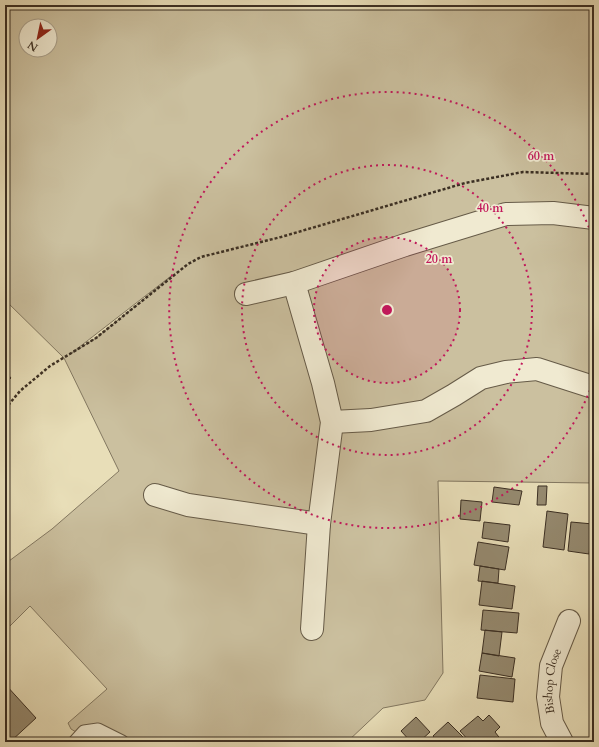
<svg xmlns="http://www.w3.org/2000/svg" width="599" height="747" font-family="Cardo,serif">
  <style>
    .green { fill: #cbc09f; stroke: #837861; fill-rule: evenodd }
    .building { fill: #958a70; stroke: #3b2f23 }
    .lines { fill: none; stroke-linecap: round; stroke-linejoin: round }
    .service-casing { stroke: #665b48; stroke-width: 15 }
    .minor-casing { stroke: #665b48; stroke-width: 24 }
    .path { stroke: #3b2f23; stroke-width: 2.5; stroke-dasharray: 3 2; stroke-linecap: butt }
    .service { stroke: #f0ead1; stroke-width: 13 }
    .minor { stroke: #f0ead1; stroke-width: 22 }
    .ring { fill: none; stroke: #c2185b; stroke-width: 2; stroke-dasharray: 2 4 }
    .labels { text-anchor: middle; stroke-width: 3.5; stroke-linejoin: round; paint-order: stroke }
    .street-label { font-size: 12px; fill: #3b2f23; stroke: #f0ead1 }
    .centre { fill: #c2185b; stroke: #f0ead1; stroke-width: 2 }
    .ring-label { font-size: 12px; text-anchor: middle; font-weight: bold; fill: #c2185b; stroke: #f0ead1; stroke-width: 3.5; stroke-linejoin: round; paint-order: stroke }
  </style>
  <rect width="100%" height="100%" fill="#e8deb8"/>
  <filter id="stains"><feTurbulence type="fractalNoise" baseFrequency=".005" numOctaves="4"/><feColorMatrix values="0 0 0 0 .2 0 0 0 0 .09 0 0 0 0 .02 0 0 0 .5 -.17"/></filter>
  <radialGradient id="worn" r=".72"><stop offset=".6" stop-color="#630" stop-opacity="0"/><stop offset="1" stop-color="#630" stop-opacity=".3"/></radialGradient>
  <path class="green" d="M 5,5 L 594,5 L 594,483 L 438,481 L 443,673 L 425,700 L 383,708 L 347,742 L 122,742 L 76,732 L 71,729 L 68,723 L 107,689 L 30,606 L 5,631 L 5,564 L 52,529 L 119,471 L 64,358 L 5,300 ZM 26,26 L 50,26 L 50,50 L 26,50 ZM 172,276 L 96,338 L 69,355 L 171,276 Z"/>
  <path class="building" d="M 5,371 L 11,378 L 5,384 Z
    M 538,486 L 547,486 L 546,505 L 537,505 Z
    M 494,487 L 522,491 L 519,505 L 492,502 Z
    M 461,500 L 482,502 L 480,521 L 460,519 Z
    M 547,511 L 568,514 L 564,550 L 543,547 Z
    M 484,522 L 510,525 L 508,542 L 482,538 Z
    M 571,522 L 593,524 L 589,554 L 568,551 Z
    M 478,542 L 509,547 L 505,570 L 474,565 Z
    M 480,566 L 499,569 L 498,583 L 478,581 Z
    M 482,581 L 515,586 L 512,609 L 479,605 Z
    M 483,610 L 519,613 L 517,633 L 481,630 Z
    M 485,630 L 502,632 L 499,656 L 482,653 Z
    M 482,653 L 515,658 L 512,677 L 479,671 Z
    M 480,675 L 515,679 L 513,702 L 477,698 Z
    M 5,684 L 36,718 L 10,742 L 5,742 Z
    M 489,715 L 500,727 L 495,732 L 502,741 L 501,742 L 470,742 L 460,731 L 478,716 L 483,721 Z
    M 416,717 L 430,732 L 419,742 L 411,742 L 401,731 Z
    M 448,722 L 468,742 L 438,742 L 433,736 Z"/>
  <g class="lines">
    <g class="service-casing">
      <path id="service" d="M 75,742 L 84,732 L 98,730 L 122,742"/>
    </g>
    <g class="minor-casing">
      <g id="minor">
        <path d="M 294,283 L 323,383 L 332,422 L 319,524 L 312,629"/>
        <path d="M 246,294 L 294,283 L 405,245 L 506,214 L 553,213 L 594,218"/>
        <path d="M 332,422 L 371,420 L 426,411 L 454,395 L 481,378 L 506,372 L 537,369 L 593,387"/>
        <path d="M 155,495 L 188,505 L 319,524"/>
        <path id="s1" d="M 562,742 L 552,723 L 548,697 L 551,666 L 569,621"/>
      </g>
    </g>
    <path class="path" d="M 5,409 L 20,391 L 50,366 L 96,338 L 188,264 L 201,257 L 281,237 L 465,183 L 523,172 L 594,174"/>
    <use href="#service" class="service"/>
    <use href="#minor" class="minor"/>
  </g>
  <circle cx="387" cy="310" r="73" fill="#c2185b" fill-opacity=".12"/>
  <g class="ring">
    <circle cx="387" cy="310" r="73"/>
    <circle cx="387" cy="310" r="145"/>
    <path d="M594 379A218 218 0 1 1 594 241"/>
  </g>
  <g class="labels">
    <g class="street-label">
      <text dy="4" stroke="none"><textPath href="#s1" startOffset="64">Bishop Close</textPath></text>
    </g>
  </g>
  <circle cx="387" cy="310" r="6" class="centre"/>
  <g class="ring-label">
    <text x="541" y="160">60 m</text>
    <text x="490" y="212">40 m</text>
    <text x="439" y="263">20 m</text>
  </g>
  <rect width="599" height="747" fill="none" stroke="#e8deb8" stroke-width="20"/>
  <rect x="6" y="6" width="587" height="735" fill="none" stroke="#3b2f23" stroke-width="2"/>
  <rect x="10" y="10" width="579" height="727" fill="none" stroke="#3b2f23"/>
  <g transform="translate(38 38) rotate(213)"><circle r="19" fill="#f0ead1" stroke="#a89f8b"/>
  <path d="M0-3L7 15L0 10L-7 15Z" fill="#8f2418"/>
  <text y="-6" font-size="11" font-weight="bold" text-anchor="middle" fill="#3b2f23">N</text>
  </g>
  <rect width="100%" height="100%" filter="url(#stains)"/>
  <rect width="100%" height="100%" fill="url(#worn)"/>
</svg>
